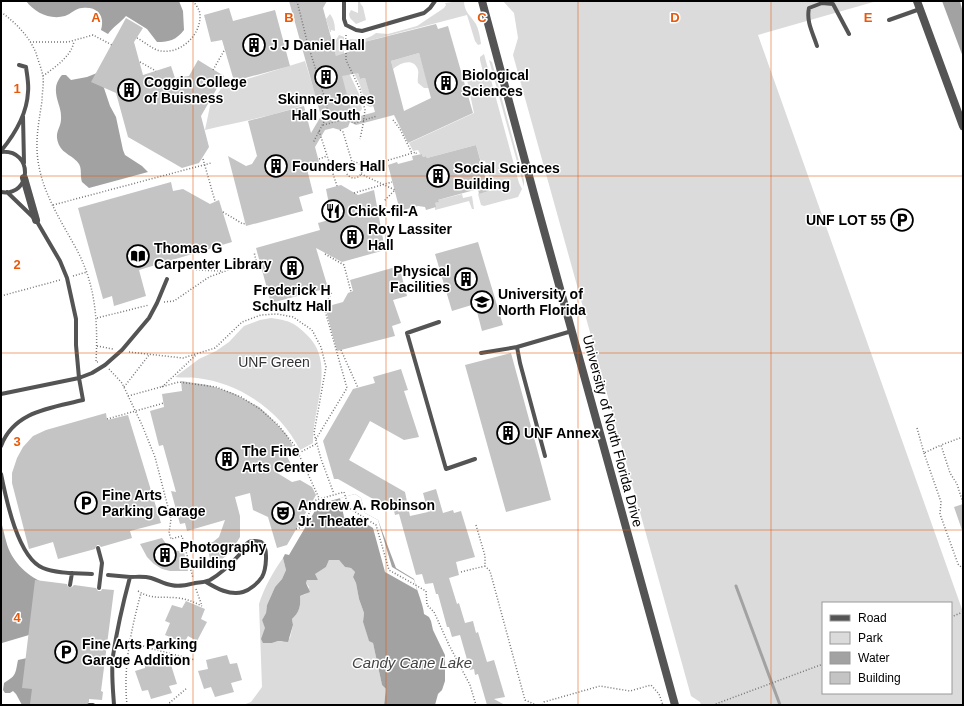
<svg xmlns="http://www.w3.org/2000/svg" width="964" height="706" font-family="Helvetica,sans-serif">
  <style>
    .green { fill: #dbdbdb; fill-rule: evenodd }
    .water { fill: #a2a2a2 }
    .pier { fill: #fff }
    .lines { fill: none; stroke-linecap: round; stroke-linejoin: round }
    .stream { stroke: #a2a2a2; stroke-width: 3 }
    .building { fill: #c4c4c4; fill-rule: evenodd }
    .path { stroke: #767676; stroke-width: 1.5; stroke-dasharray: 1 2; stroke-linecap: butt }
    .service { stroke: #545454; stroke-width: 4 }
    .minor { stroke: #545454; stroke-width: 8 }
    .tertiary { stroke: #545454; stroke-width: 8 }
    .path-bridge { stroke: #767676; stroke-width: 1.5; stroke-dasharray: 1 2; stroke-linecap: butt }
    .service-bridge { stroke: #545454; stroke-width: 4 }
    .grid { fill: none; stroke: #e8590c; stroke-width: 1; stroke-opacity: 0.55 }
    .labels { text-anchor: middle; stroke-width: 3; stroke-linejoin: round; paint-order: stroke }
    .poi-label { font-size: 14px; font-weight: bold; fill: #000; stroke: #fff; text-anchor: start }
    .park-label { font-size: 14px; fill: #323232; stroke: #fff }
    .street-label { font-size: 14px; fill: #000; stroke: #fff }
    .water-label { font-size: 15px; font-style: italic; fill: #434343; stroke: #fff }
    .grid-label { font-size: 13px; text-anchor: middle; font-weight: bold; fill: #e8590c; stroke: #fff; stroke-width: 3; stroke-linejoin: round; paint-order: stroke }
  </style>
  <rect width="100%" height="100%" fill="#fff"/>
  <path class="green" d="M 358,1 L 361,1 L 360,3 L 363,7 L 366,20 L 356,24 L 350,18 L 349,14 L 351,10 L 358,13 Z
    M 459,1 L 464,1 C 464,12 471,16 476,24 C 479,30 480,37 481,44 L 478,45 L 475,41 L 467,15 L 356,44 L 357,48 L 348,50 L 348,39 C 359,40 367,40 376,33 L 388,34 L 417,26 L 444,8 L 446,5 L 445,3 Z
    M 503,1 L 877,1 L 758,35 L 963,612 L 963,705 L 701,705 L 700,702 L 691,696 L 513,55 L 518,38 L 514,13 ZM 823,603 L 951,603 L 951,693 L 823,693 Z
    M 330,14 C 334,19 335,25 335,31 L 331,30 L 331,32 L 330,32 L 326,19 Z
    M 339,35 L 344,37 L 344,57 L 349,73 L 359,94 L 362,109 C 360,113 355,114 351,114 L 333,45 Z
    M 419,53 L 429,88 L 424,88 L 418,83 C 417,79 419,74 418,70 C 414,57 400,63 393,69 L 391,61 Z
    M 484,54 L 519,183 L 522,189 L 518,197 L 484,206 L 481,205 L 478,194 L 493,190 L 485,161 L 481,162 L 476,145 L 427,158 L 426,156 L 423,157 L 422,154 L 420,154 L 418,150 L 413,151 L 409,143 L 474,113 L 467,80 L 484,76 L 480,60 L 480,57 Z
    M 489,60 L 492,62 L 524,180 L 524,187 Z
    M 305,61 L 317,100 C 281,115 242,121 205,130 L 210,106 L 222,87 Z
    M 353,71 L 358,73 L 360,79 L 365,78 L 374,106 L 370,107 L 366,105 L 360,85 Z
    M 462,194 L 463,198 L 472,196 L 474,209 L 472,209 L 469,201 L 435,210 L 435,203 L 438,202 L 438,200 Z
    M 271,318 C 290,321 294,322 308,336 C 336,364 312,409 313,443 L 300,450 C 281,411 240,383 197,378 C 190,377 182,378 175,377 L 199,359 L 216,351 L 229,342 L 244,326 L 260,320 Z
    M 283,558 L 286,570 L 282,579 L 275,587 L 267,605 L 266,613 L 262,620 L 272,643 L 278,641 L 282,642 L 290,638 L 293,625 L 292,619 C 299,613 301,606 300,596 L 306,594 L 309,587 L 306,583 L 307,580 L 318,580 L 314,574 L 326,567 L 329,560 L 339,560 L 345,567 L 351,568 L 355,572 L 353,577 L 356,583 L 359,599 L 364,613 L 363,622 L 369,640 L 373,643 L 382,685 L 386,689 L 384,705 L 243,705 L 251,702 L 262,687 L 259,604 C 264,588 273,572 283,558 Z"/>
  <path class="water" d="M 26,1 L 179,1 L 183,11 L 184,30 C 176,40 170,42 157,42 L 147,29 L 126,16 C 120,23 113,27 108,34 L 101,30 C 105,16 98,6 82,8 C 76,8 71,14 65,16 C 50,20 35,13 26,1 Z
    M 942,1 L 960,1 L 963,13 L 963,57 Z
    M 97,73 L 104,88 L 110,106 L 116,117 L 123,150 L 125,155 L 142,166 L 148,172 L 89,188 L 82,182 C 80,176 82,169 79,164 C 74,156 63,154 59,145 C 53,131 62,129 61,116 C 61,107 55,98 56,88 C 56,84 59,78 62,75 L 66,75 L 71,80 L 87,77 Z
    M 355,494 L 361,498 L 365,513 L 378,520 L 396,568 L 414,579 C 417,591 423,604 424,614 L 429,617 L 431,621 L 433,630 L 445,655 L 445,681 L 442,690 L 438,694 L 435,705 L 384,705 L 386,689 L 382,685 L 373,643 L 369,641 L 363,622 L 364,613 L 359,599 L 356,583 L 353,577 L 355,572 L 351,568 L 345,567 L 339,560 L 329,560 L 326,567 L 315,574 L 318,580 L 307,580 L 306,583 L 310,592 L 300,596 C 301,606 299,613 292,619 L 293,625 L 288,642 L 278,641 L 272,643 L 263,643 L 261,639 L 265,628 L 262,620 L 266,613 L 267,605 L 275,587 L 282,579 L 286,570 L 283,558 L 285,554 L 289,555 L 319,504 Z
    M 1,522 C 4,531 6,544 10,552 C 17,567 35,582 52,585 C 70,589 88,587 106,594 L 29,635 L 2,643 L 1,642 Z
    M 27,658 L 60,705 L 22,705 L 16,694 L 13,691 L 10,693 L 5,693 L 3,690 L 4,683 C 17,675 15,674 18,660 Z"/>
  <path class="pier" d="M 355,494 L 361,498 L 365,513 L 378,520 L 392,567 L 414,580 L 417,590 L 385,572 L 373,528 L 360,520 L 354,522 L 344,517 L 340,498 Z"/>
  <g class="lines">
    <path class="stream" d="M 736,586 L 780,705"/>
  </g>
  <path class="building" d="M 289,1 L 327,1 L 323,8 L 336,56 L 357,49 L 356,44 L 436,24 L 438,29 L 448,26 L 473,113 L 408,143 L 394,115 L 356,125 L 350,122 L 348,127 L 340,130 L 333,128 L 325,130 L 315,147 L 319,162 L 306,165 L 313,193 L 299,197 L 303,211 L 246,226 L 228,156 L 246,166 L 252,164 L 257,156 L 248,121 L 304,106 L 311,133 L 321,116 ZM 419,53 L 431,98 L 404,111 L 391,61 ZM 358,73 L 360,79 L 365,78 L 375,112 L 353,118 L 342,76 Z
    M 229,8 L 233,21 L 275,10 L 290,66 L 234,81 L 222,40 L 211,42 L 204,15 Z
    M 126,18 L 143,28 L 134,42 L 143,75 L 171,66 L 175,78 L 189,76 L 198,60 L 224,76 L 201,116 L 209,147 L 199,163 L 182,168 L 128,137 L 116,93 L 91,82 Z
    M 476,145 L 489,191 L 479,194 L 478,189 L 438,200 L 439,202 L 435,203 L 436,207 L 426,210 L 425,207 L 418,206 L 400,211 L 388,165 L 397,162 L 398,164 L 413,160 L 412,156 L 422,154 L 423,157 L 426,156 L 427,158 Z
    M 171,182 L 173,191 L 183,189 L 210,204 L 219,200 L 232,242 L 139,270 L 146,296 L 114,306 L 112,296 L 103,299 L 78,208 Z
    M 341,185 L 358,195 L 374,190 L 385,250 L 342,262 L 316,248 L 328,288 L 271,303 L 256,248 L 320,230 L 318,223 L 332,219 L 326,189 Z
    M 478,242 L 503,325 L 482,331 L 475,304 L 452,311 L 435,254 Z
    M 399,266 L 407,296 L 393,300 L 401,323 L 392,326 L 395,336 L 337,351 L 325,307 L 343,302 L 348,293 L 353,291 L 350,280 Z
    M 511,353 L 551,500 L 506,512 L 465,365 Z
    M 401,369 L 408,390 L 404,391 L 419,437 L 404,440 L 370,421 L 349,460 L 405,492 L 410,516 L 428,512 L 423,493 L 436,489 L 443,513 L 453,510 L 454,513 L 461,511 L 475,557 L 456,562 L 459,575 L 449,578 L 457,604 L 459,603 L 465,623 L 473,621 L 476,633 L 478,632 L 487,662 L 494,660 L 505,697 L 494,699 L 505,705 L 487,705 L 478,674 L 475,675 L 474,669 L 470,670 L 460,635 L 452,637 L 449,627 L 447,627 L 438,594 L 436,594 L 433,583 L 425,584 L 422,574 L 416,575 L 399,514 L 395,515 L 394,511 L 338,479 L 334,479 L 323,441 L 353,389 L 375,383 L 373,377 Z
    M 181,381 L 208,385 L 233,393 L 259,407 L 270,417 L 286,434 L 293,446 L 284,451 L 292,466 L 274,471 L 292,482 L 300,480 L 312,487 L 316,495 L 287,545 L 277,548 L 268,517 L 253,510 L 250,493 L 235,497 L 240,516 L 240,537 L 230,553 L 218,562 L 211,564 L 207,544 L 213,542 L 219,537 L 225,520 L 187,531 L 185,523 L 180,524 L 171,491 L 176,492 L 163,445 L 159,446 L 150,411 L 164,407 L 162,394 L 182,391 Z
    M 106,413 L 107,420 L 128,415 L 161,523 L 130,531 L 132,538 L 101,547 L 99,545 L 97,545 L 95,549 L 58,559 L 53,542 L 29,549 L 12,483 L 12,473 L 17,458 L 23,447 L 33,436 L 46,430 Z
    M 963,504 L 963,530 L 962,530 L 954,507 Z
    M 162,538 L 169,548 L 173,550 L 184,552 L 188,571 L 170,571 L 162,569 L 154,564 L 147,557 L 140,544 Z
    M 35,580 L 67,584 L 68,587 L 70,588 L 72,587 L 74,585 L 96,588 L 98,591 L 101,591 L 102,589 L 114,590 L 101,691 L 103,692 L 102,700 L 89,699 L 89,702 L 86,705 L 39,705 L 30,704 L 32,689 L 22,688 Z
    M 186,601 L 205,609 L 201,619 L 207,622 L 197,641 L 188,636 L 184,643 L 165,635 L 170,623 L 165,621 L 172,605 L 182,608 Z
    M 227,655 L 230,664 L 237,663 L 242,680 L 231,683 L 234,692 L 215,697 L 211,687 L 204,689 L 198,671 L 208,669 L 206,660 Z
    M 163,659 L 166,667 L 171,665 L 177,684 L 169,686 L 172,693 L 151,699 L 148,690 L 142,691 L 135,671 L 145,668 L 145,664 Z"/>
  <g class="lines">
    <path class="path" d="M 297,1 L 308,45 L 327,105 L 327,116 L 313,143
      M 1,12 C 16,23 29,36 36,53 C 38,61 42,69 43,77 C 44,84 42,93 42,101 C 39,121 35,140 38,161 C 43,195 62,222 78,252 C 96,287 98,323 96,362 L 98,362
      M 346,35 L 346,60 L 360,89 L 365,110 L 363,125 L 360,139
      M 137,38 C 145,42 153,50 161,51 C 181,54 201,35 200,15 C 200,10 196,5 193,1
      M 30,42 L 68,42 L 93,35 L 112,45
      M 140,62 L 156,71
      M 213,70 L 225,49
      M 43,76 C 55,67 72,56 74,41
      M 393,120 L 400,129 L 412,153
      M 340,130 L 343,132 L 352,162
      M 319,131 L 337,186
      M 319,159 L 327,156
      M346 170a8 8 0 1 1 16 0a8 8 0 1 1-16 0Z
      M 362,168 L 416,152 L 417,155
      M 361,174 L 395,190 L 384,201
      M 53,205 L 211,163
      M 223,212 L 243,224 L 246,223
      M 325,254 L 344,265 L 351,292
      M 196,270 L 222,271
      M 73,276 L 87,272
      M 1,296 L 60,280
      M 164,302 L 174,301 L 209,277 L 256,260 L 254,252
      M 97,318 L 149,305
      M 97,346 L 113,349
      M 341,350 L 358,388
      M 129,352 L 183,358 L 215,348 L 242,322 L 261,315 L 277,314 L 293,317 L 312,330 L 321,347 L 326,367 L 314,433 L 321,459 L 334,494
      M 109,369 L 122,383 L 142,425 L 155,457 L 171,519 L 169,533 L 171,539 L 182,536 L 193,578
      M 124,387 L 149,355
      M 162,387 L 197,354
      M 128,396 L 179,382 L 216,387 L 241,397 L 260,409 L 278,425 L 295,446 L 319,498
      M 917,428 L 924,453 L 941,445
      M 963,437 L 941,445 L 950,473 L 957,484 L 963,503
      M 316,439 L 347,388 L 324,307 L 332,292
      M 299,453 L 316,444
      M 924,453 L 941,502 L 940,514 L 958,564 L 963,569
      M 476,525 L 485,556 L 485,566 L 490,571 L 525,700 L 536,705
      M 296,529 L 302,527 L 316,500 L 344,492 L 349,508 L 376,525 L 389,570 L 426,591 L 427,605 L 434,612 L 449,645 L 470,685 L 476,705
      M 461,572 L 485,566
      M 196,589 L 202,606
      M 138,591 C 152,600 162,596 178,598 C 187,599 194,602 202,606
      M 951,617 L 963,612
      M 129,641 L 149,648 L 195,660
      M 127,705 C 123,667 131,630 141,593
      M 167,705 L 187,688
      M 543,705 L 544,702 L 600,686 L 630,691 L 651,685 L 659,694 L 663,705
      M 713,705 L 823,664"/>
    <path class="service" d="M 344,1 L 344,19 L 346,25 L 356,30 L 362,31 L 424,13 L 430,8 L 435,1
      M 889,20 L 920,9
      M 817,46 C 813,33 806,22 809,8 L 822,3 L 833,4 L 849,34
      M 23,116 L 24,163
      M 1,151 C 15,134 27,114 28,92 C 29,84 27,75 26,67 L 19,65
      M 1,152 C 34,149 32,197 1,192
      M 439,322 L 407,333 L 446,469 L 475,459
      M 481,353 L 517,347
      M 1,394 L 79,378 L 92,373 L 105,365 L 122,350 L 149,318 L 157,303 L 167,279
      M 1,446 C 14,411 51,408 83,400 L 79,378 L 76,345 L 76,319 L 67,278 L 60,261 L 36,220 L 7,192
      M 545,456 L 520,363 L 517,347 L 572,331
      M 1,474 C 6,499 18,558 43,568 C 57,574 76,573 92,574
      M 108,575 L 130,577 C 123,603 117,629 113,656 C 111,672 113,689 114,705
      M 130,577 C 137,577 144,576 151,578 C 158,580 164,584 171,585 C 180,587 187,585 195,583 C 200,583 205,582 210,580 C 222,573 231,564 240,554 C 243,550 244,545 249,542 C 252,540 257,541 261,542 C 269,547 266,570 262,577 C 258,583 250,590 243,592 C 230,596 216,588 206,582
      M 70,585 L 72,573
      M 89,705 L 93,705"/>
    <path class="minor" d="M 917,1 L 963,126
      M 24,178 L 36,220"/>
    <path class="tertiary" d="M 482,1 L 535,198 L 675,705"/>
    <path class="path-bridge" d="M 323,125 L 345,119 L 355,123 L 377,116
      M 203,159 L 215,201
      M 354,193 L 392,182
      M 107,419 L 164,403"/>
    <path class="service-bridge" d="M 98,548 L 102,563 L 99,588"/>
  </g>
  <path class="grid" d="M 193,1 L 193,705M 386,1 L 386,705M 578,1 L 578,705M 771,1 L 771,705M 1,176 L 963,176M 1,353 L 963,353M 1,530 L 963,530"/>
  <defs>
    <g id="building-ring" transform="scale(1.15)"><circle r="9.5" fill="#fff" stroke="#000" stroke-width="1.5"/><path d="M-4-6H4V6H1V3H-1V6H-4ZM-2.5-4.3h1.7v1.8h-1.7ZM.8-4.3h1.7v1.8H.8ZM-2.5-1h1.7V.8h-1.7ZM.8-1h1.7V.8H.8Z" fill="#000"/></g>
    <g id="restaurant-ring" transform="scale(1.15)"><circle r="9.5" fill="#fff" stroke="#000" stroke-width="1.5"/><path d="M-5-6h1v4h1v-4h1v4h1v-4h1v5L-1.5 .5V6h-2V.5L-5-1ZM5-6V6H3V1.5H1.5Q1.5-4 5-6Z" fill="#000"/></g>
    <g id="parking-ring" transform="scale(1.15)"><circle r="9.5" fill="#fff" stroke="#000" stroke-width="1.5"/><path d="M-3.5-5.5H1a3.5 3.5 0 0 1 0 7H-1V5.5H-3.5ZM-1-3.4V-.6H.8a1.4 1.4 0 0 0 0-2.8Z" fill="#000"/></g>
    <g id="library-ring" transform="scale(1.15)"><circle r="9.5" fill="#fff" stroke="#000" stroke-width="1.5"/><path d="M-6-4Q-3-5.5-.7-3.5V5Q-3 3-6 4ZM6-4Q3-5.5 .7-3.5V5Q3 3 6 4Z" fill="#000"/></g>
    <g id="university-ring" transform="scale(1.15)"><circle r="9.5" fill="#fff" stroke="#000" stroke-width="1.5"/><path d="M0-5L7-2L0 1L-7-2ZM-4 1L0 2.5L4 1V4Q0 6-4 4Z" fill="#000"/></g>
    <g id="theatre-ring" transform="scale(1.15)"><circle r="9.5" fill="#fff" stroke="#000" stroke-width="1.5"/><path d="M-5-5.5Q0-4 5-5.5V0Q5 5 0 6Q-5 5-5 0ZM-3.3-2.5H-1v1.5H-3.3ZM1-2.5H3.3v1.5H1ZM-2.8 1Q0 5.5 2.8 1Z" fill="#000"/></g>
  </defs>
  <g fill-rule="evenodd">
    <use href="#building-ring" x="254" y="45"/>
    <use href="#building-ring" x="326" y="77"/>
    <use href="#building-ring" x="446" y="83"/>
    <use href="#building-ring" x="129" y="90"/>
    <use href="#building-ring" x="276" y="166"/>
    <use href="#building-ring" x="438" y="176"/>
    <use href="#restaurant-ring" x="333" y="211"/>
    <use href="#parking-ring" x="902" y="220"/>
    <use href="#building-ring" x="352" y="237"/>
    <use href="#library-ring" x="138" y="256"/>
    <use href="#building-ring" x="292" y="268"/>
    <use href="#building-ring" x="466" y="279"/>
    <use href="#university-ring" x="482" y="302"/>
    <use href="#building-ring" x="508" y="433"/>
    <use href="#building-ring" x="227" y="459"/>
    <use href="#parking-ring" x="86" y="503"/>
    <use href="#theatre-ring" x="283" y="513"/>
    <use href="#building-ring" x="165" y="555"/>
    <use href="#parking-ring" x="66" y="652"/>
  </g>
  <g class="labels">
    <g class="poi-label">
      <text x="270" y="50">J J Daniel Hall</text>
      <text x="462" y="80">Biological<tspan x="462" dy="16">Sciences</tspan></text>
      <text x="144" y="87">Coggin College<tspan x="144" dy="16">of Buisness</tspan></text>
      <text x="326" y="104" text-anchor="middle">Skinner-Jones<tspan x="326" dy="16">Hall South</tspan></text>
      <text x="292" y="171">Founders Hall</text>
      <text x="454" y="173">Social Sciences<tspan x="454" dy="16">Building</tspan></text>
      <text x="348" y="216">Chick-fil-A</text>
      <text x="886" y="225" text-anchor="end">UNF LOT 55</text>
      <text x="368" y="234">Roy Lassiter<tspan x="368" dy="16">Hall</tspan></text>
      <text x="154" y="253">Thomas G<tspan x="154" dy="16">Carpenter Library</tspan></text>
      <text x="450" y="276" text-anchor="end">Physical<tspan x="450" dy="16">Facilities</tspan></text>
      <text x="292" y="295" text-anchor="middle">Frederick H<tspan x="292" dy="16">Schultz Hall</tspan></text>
      <text x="498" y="299">University of<tspan x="498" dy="16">North Florida</tspan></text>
      <text x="524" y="438">UNF Annex</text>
      <text x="242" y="456">The Fine<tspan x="242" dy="16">Arts Center</tspan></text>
      <text x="102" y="500">Fine Arts<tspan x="102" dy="16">Parking Garage</tspan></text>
      <text x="298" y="510">Andrew A. Robinson<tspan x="298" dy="16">Jr. Theater</tspan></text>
      <text x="180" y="552">Photography<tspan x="180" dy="16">Building</tspan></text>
      <text x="82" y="649">Fine Arts Parking<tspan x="82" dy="16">Garage Addition</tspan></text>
    </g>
    <g class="park-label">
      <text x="274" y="367">UNF Green</text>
    </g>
    <g class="street-label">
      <text transform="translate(613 431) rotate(75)" y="5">University of North Florida Drive</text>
    </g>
    <g class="water-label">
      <text x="412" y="668">Candy Cane Lake</text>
    </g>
  </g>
  <g class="grid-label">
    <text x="96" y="22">A</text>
    <text x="289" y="22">B</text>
    <text x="482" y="22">C</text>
    <text x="675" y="22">D</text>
    <text x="868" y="22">E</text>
    <text x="17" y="93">1</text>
    <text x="17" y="269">2</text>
    <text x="17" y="446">3</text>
    <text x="17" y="622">4</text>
  </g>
  <rect width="964" height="706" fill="none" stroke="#000000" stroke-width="4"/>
  <rect x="822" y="602" width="130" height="92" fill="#ffffff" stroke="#999999"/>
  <rect x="830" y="615" width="20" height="6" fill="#545454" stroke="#999999"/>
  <text x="858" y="622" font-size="12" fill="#000000">Road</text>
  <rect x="830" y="632" width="20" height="12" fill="#dbdbdb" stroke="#999999"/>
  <text x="858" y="642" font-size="12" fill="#000000">Park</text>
  <rect x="830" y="652" width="20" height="12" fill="#a2a2a2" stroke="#999999"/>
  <text x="858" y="662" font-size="12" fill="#000000">Water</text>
  <rect x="830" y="672" width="20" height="12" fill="#c4c4c4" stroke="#999999"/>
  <text x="858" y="682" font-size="12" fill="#000000">Building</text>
</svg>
